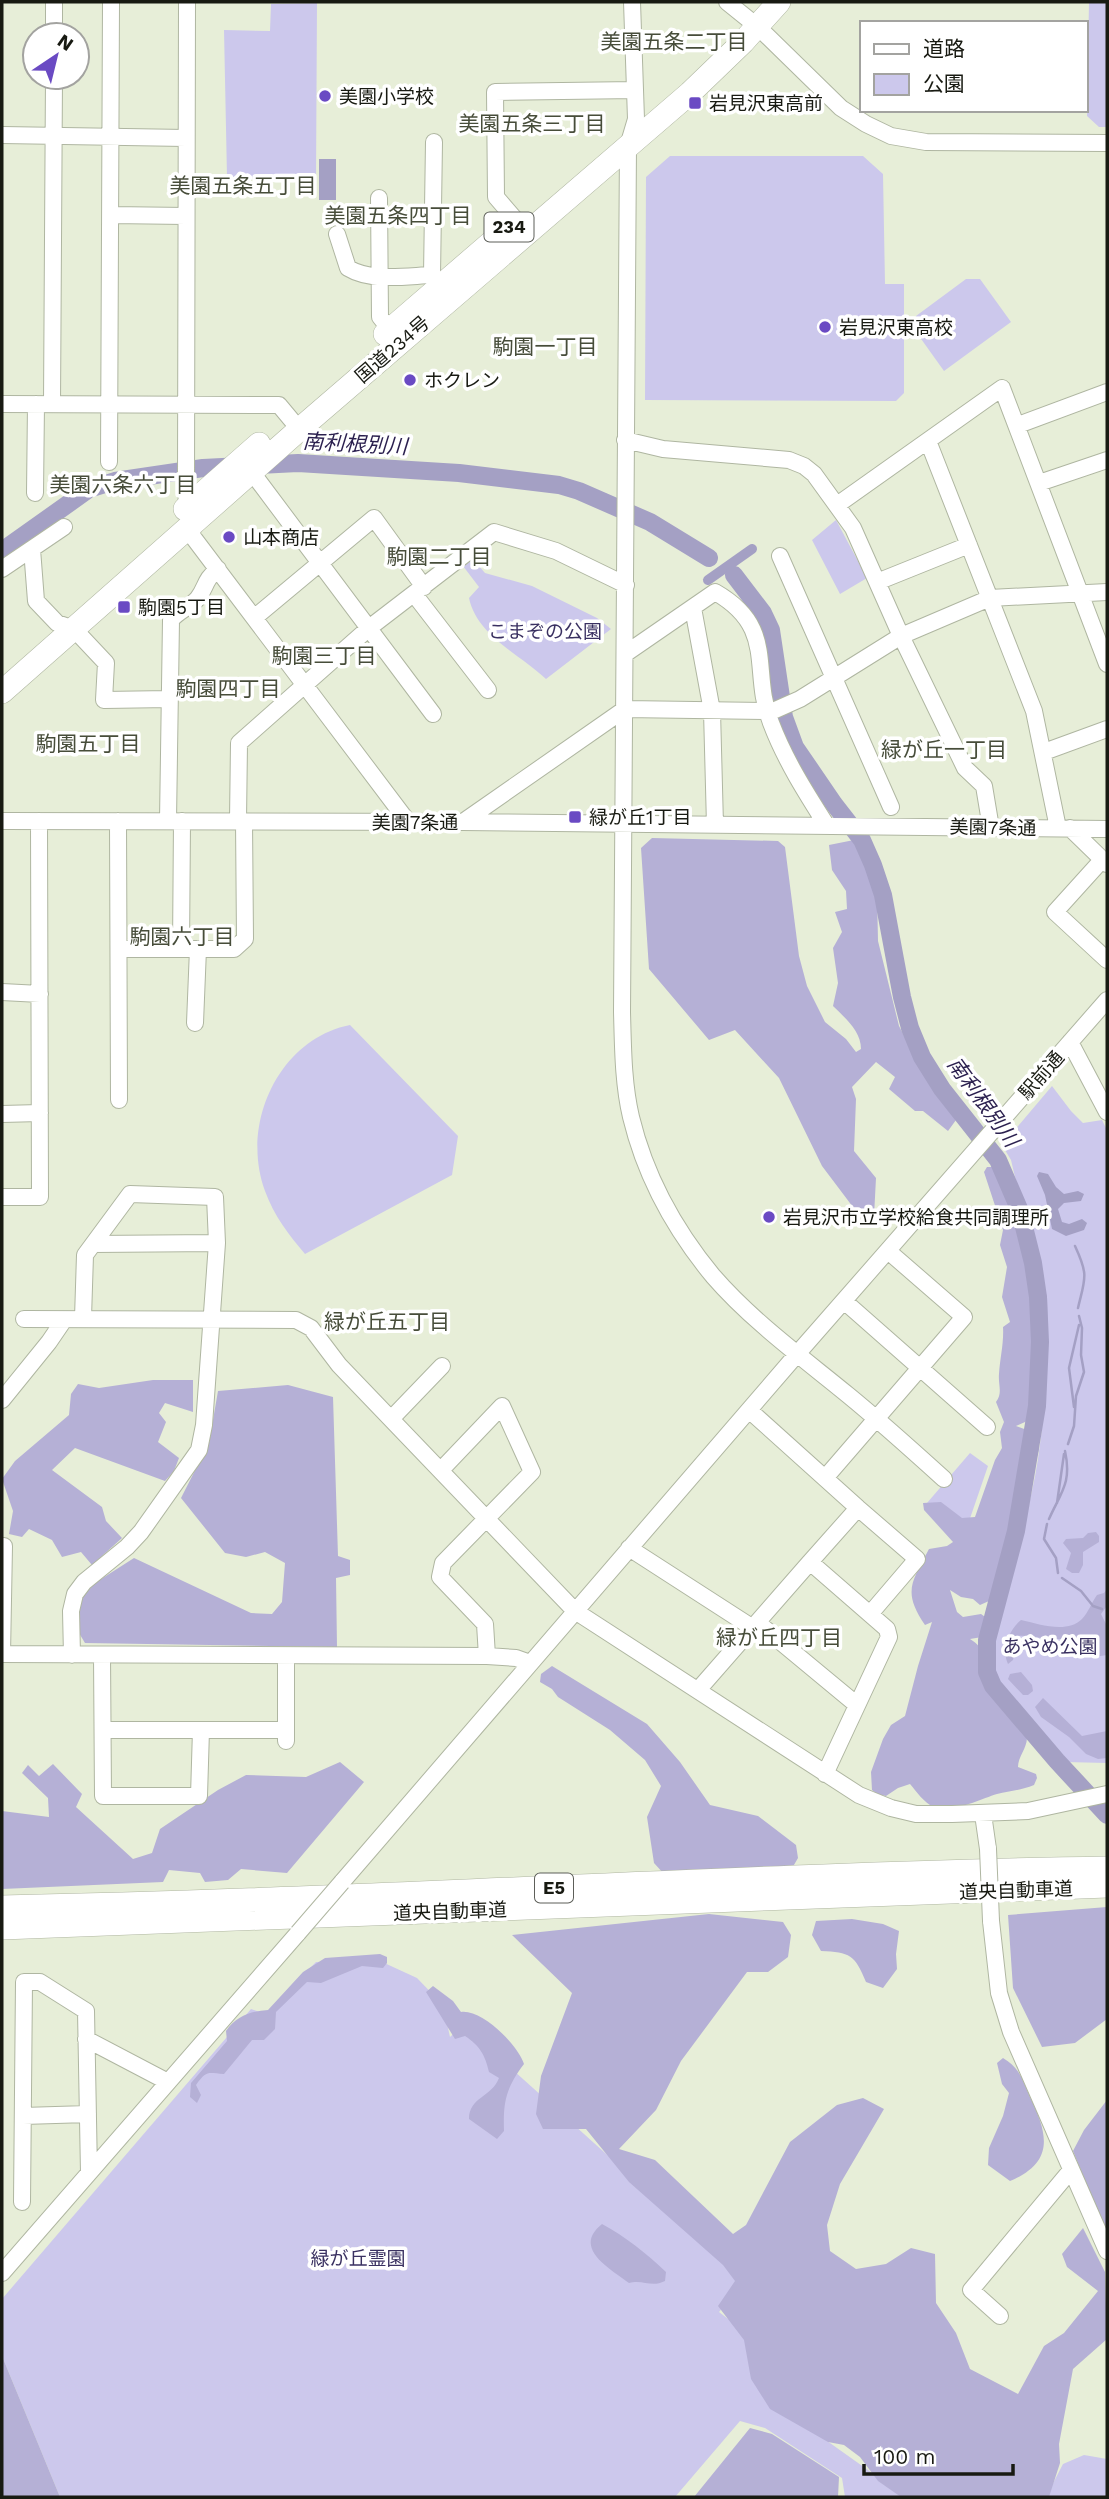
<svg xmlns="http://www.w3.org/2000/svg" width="1109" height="2499" font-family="'Work Sans','Noto Sans JP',sans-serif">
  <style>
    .green { fill: #ccc8ec }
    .forest { fill: #b5b0d6 }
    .water { fill: #a4a0c4 }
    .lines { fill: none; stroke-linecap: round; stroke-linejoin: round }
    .stream { stroke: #a4a0c4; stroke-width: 2.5 }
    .canal { stroke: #a4a0c4; stroke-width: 10 }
    .river { stroke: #a4a0c4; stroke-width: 18 }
    .minor-casing { stroke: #afb6a1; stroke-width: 18 }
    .highway-casing { stroke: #afb6a1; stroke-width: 24 }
    .minor { stroke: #fff; stroke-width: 16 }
    .highway { stroke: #fff; stroke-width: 23 }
    .minor-bridge-casing { stroke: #afb6a1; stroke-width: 18; stroke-linecap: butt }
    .minor-bridge { stroke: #fff; stroke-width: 16 }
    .poi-dot { fill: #6a4ac3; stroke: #fff; stroke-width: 2.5 }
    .labels { text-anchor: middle; stroke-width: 7; stroke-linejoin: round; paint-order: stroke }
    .shield { fill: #fff; stroke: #5d5f59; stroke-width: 2 }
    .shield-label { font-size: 18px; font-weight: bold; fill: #181a12 }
    .poi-label { font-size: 19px; fill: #181a12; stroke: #fff; text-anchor: start }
    .street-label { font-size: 19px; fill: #181a12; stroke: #fff }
    .park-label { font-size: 19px; fill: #3a3161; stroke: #fff }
    .neighbourhood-label { font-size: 21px; fill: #474d3a; stroke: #fff }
    .water-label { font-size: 21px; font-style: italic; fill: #2a1f4e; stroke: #fff }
  </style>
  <rect width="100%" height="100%" fill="#e7eed8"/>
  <path class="green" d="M 1089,2 L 1107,2 L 1107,127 L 1099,127 L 1087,116 Z
    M 317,3 L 316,180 L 227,177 L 224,30 L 270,31 L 271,4 Z
    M 670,156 L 863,156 L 883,174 L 885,284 L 904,284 L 904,393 L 896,401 L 645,400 L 646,177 Z
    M 966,279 L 980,279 L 1011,322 L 944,371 L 914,329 L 916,316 Z
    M 836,520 L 867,578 L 840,594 L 812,540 Z
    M 473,559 L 485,573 L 532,586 L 597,618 L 611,629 L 546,679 C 520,654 477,636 469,598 L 479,587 L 463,566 Z
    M 350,1025 L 458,1136 L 452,1175 L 305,1254 C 289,1235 274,1216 265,1191 C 240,1124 279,1039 350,1025 Z
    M 1052,1086 L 1071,1111 L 1083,1123 L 1102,1120 L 1107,1130 L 1107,1763 L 1065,1762 C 1048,1741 995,1688 992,1665 C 986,1626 1004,1593 1015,1557 C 1024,1525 1033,1492 1038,1459 C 1046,1407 1052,1319 1040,1268 C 1032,1232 1019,1196 1011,1160 L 1002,1145 Z
    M 970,1453 L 988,1466 L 965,1533 L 927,1503 Z
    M 380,1961 L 417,1978 L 443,2005 L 450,2037 L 463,2025 L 746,2280 L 719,2312 L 749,2335 L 761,2394 L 906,2497 L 845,2497 L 842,2478 L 765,2428 L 740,2421 L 675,2497 L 60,2497 L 2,2356 L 2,2299 L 251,2009 L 265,2014 L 316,1962 Z
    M 1084,2455 L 1107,2459 L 1107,2497 L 1046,2497 L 1063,2464 Z"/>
  <path class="forest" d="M 652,838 L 778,841 L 785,847 L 799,956 L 807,986 L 825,1022 L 846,1039 L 856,1052 L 861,1049 C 861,1031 845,1018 833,1006 L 838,983 L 833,948 L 842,932 L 835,912 L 847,909 L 846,891 L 832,870 L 829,845 L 854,840 L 877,894 L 878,941 L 899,1026 L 929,1084 L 956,1120 L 948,1131 L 923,1111 L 915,1111 L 889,1089 L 895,1077 L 876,1062 L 852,1087 L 856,1099 L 854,1151 L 876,1178 L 874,1216 L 865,1223 L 822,1166 L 779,1078 L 735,1030 L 709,1040 L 649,969 L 641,848 Z
    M 987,1167 L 999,1167 L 1019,1201 L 1047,1297 L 1048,1341 L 1040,1411 L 1025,1422 L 1016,1426 L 1027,1430 L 1036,1439 L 1039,1449 L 1028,1491 L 1012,1509 L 1003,1565 L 989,1601 L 980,1605 L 973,1599 L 961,1597 L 950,1590 L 957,1612 L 963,1617 L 981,1614 L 988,1619 L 982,1637 L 970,1639 C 987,1650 978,1651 980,1667 C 981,1673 985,1682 988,1688 C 995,1705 1017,1714 1025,1730 C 1032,1744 1018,1754 1018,1767 L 1036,1774 L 1037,1778 L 1034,1785 C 1022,1790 1010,1791 997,1794 C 980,1799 952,1814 934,1807 C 924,1803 916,1791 910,1784 L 898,1788 L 886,1796 L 877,1794 L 872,1790 L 871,1772 L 883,1739 L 891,1725 L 905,1716 L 918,1666 L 932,1622 L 925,1625 C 902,1591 912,1582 929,1549 L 947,1546 L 953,1542 L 924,1510 L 923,1503 L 941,1502 L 962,1518 L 975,1517 L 995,1460 L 1002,1448 L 1000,1432 L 1004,1422 L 996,1402 C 1003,1393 998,1385 999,1374 C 1000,1358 1004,1343 1003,1327 L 1010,1322 L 1002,1297 L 1007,1267 L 1000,1245 L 1003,1230 L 984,1172 Z
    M 153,1380 L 193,1380 L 193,1412 L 165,1403 L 159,1413 L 166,1422 L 158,1442 L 179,1458 L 174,1471 L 165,1481 L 75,1448 L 52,1470 L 102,1507 L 106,1521 L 122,1538 L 92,1565 L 81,1552 L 62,1557 L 52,1540 L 29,1529 L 22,1537 L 9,1534 L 13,1511 L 2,1479 L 15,1461 L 69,1415 L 71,1394 L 78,1384 L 99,1388 Z
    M 288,1385 L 333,1397 L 338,1556 L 350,1560 L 350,1575 L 336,1578 L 337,1647 L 85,1643 L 79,1633 L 80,1599 L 95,1583 L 134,1558 L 251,1613 L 272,1614 L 282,1602 L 285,1563 L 265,1552 L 246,1557 L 225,1553 L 181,1498 L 209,1443 L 218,1391 Z
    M 1096,1532 L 1099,1536 L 1099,1542 L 1083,1552 L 1083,1565 L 1079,1573 L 1072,1573 L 1066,1569 L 1071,1553 L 1063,1543 L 1066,1539 L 1083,1538 L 1088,1533 Z
    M 1107,1589 L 1107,1606 L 1101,1614 L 1107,1626 L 1107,1655 L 1094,1657 C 1084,1639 1061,1639 1042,1638 C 1034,1638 1027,1635 1018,1636 L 1013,1660 L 1008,1664 C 1001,1649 1009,1630 1021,1620 C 1039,1624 1067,1634 1082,1619 C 1088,1613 1092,1602 1097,1595 L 1104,1593 Z
    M 552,1666 L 647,1724 L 680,1762 L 710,1805 L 758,1816 L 796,1845 L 798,1858 L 791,1870 L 664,1874 L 654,1863 L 647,1817 L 661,1786 L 645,1760 L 610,1730 L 558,1697 L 552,1689 L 540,1682 L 541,1674 Z
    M 1021,1672 L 1032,1685 L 1033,1691 L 1028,1695 L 1023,1695 L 1008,1679 L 1010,1674 Z
    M 1043,1698 L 1082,1736 L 1107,1731 L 1107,1758 L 1098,1759 L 1086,1754 L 1069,1737 L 1041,1717 L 1035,1707 Z
    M 340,1762 L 364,1782 L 287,1873 L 241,1869 L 228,1880 L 205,1882 L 200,1873 L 169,1870 L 163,1882 L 2,1889 L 2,1811 L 49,1817 L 48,1798 L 22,1773 L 28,1765 L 39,1776 L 53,1764 L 82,1794 L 76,1807 L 133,1859 L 152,1853 L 160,1829 L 218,1790 L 246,1775 L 306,1777 Z
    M 1107,1907 L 1107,2019 L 1075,2043 L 1042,2047 L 1013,1988 L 1008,1915 Z
    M 709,1914 L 783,1922 L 791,1935 L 788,1957 L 768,1972 L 747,1972 L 681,2061 L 656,2110 L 619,2149 L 655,2160 L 733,2234 L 746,2225 L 790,2142 L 837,2105 L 863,2098 L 884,2109 L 840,2184 L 827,2225 L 830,2251 L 856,2269 L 886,2264 L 911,2248 L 935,2254 L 936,2303 L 956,2333 L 970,2369 L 1018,2394 L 1044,2346 L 1064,2333 L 1098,2291 L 1067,2267 L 1062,2254 L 1083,2228 L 1105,2272 L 1107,2339 L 1073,2369 L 1059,2444 L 1060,2463 L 1049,2497 L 901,2497 L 878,2481 L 860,2457 L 844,2445 L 828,2442 L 770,2409 L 751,2379 L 744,2340 L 718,2306 L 735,2281 L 723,2265 L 629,2182 L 586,2129 L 543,2129 L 536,2114 L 541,2076 L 572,1993 L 512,1935 Z
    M 852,1919 L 883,1924 L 899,1931 L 896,1954 L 897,1969 L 883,1988 L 866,1982 C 855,1955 850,1952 821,1951 L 812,1935 L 816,1921 Z
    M 380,1954 L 387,1957 L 387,1963 L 383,1968 L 362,1966 L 321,1983 L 307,1982 L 276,2012 L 275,2029 L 264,2040 L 252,2040 L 224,2074 C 207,2073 207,2070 196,2085 L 201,2095 L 197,2103 L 190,2097 L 191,2083 L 227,2041 L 226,2031 C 236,2016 252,2011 268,2010 L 303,1972 L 325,1958 Z
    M 433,1986 L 453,2001 L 461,2012 C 482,2009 518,2045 524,2064 C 506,2088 503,2101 504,2131 L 497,2139 L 469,2119 C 469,2097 492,2097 499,2078 L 489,2072 C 485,2055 480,2046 465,2036 L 455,2039 L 426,1992 Z
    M 1003,2058 C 1020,2068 1022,2079 1030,2097 C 1048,2134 1055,2162 1010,2181 L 988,2165 L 989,2148 L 1003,2116 L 1009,2093 L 1002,2084 L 997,2063 Z
    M 1107,2100 L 1107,2235 L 1073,2151 L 1084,2130 Z
    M 602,2224 C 626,2237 646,2253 666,2272 L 665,2281 C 651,2288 643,2279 629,2283 C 609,2268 572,2248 602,2224 Z
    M 2,2356 L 60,2497 L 2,2497 Z
    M 750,2428 L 772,2434 L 839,2477 L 838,2497 L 694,2497 Z"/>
  <path class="water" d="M 319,159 L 336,159 L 336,200 L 319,200 Z
    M 1039,1172 L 1048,1174 L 1056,1187 L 1064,1194 L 1078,1191 L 1084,1194 L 1081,1201 L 1064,1203 L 1058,1209 L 1062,1222 L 1069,1224 L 1082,1219 L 1087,1223 L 1084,1230 L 1066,1236 L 1052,1229 L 1045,1195 L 1037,1176 Z"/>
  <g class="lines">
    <path class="stream" d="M 1075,1246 C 1089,1276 1085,1278 1078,1308
      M 1074,1407 L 1069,1368 L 1079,1325
      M 1068,1444 L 1074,1426 L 1076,1396 L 1084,1372 L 1081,1355 L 1082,1328 L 1079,1316
      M 1057,1503 L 1064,1454
      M 1049,1519 C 1061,1492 1072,1483 1065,1451
      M 1047,1524 L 1044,1539 L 1056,1558 L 1058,1573
      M 1062,1578 L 1081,1591 L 1093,1606 L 1102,1609"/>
    <path class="canal" d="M 708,580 L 752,549"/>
    <path class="river" d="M 2,551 L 89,489 L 115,481 L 203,468 L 298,463 L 459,473 L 559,485 L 579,491 L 650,522 L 709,558
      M 734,575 L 763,613 L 771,630 L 784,717 L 795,747 L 834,804 L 862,840 L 873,865 L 883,895 L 902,997 L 910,1028 L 922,1057 L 942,1089 L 998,1160 L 1020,1211 L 1033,1263 L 1038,1297 L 1040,1342 L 1037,1406 L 1016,1531 L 987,1640 L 987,1672 L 993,1686 L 1057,1761 L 1107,1815"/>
    <g class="minor-casing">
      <path id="minor" d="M 187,2 L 186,485 L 187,508 L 193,537 L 408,822
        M 632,2 L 636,119 L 628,146 L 622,1012 C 623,1047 623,1083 631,1117 C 645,1175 675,1230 713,1276 C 752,1321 803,1358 848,1395 C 881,1422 912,1450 944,1479
        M 727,2 L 758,27 L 841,108 L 866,124 L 891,136 L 926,142 L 1107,143
        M 54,35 L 54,2
        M 2,135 L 186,138
        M 434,142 L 432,275 L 448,289
        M 379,198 L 380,317 L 396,337
        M 111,215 L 186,216
        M 527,233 L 496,197 L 495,92 L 635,90
        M 337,234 L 348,268 C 371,282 406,276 432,275
        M 2,404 L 279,405 L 299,429
        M 52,404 L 54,77
        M 1018,425 L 1107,392
        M 625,440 L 663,449 L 789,460 L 804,466 L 814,474 L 853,528 L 901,636 L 965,768 L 984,786 L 991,828
        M 928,441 L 1034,711 L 1058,828
        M 109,462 L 111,2
        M 251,471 L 433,714
        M 1039,483 L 1107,460
        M 35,493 L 36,404
        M 837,505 L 1002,388 L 1107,664
        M 32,549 L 36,601 L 57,623 L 74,629 L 106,663 L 104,700 L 169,699
        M 780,556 L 891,807
        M 2,569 L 64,527
        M 877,582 L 969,545
        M 414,594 L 488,690
        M 693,608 L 712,711 L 715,825
        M 254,618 L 374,518 L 424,587
        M 625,654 L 715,592 C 778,628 750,670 771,723 C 785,760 806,793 827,826
        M 1044,752 L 1107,729
        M 2,821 L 463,822 L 1107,829
        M 118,821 L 119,1100
        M 168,821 L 171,620 C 178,611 192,606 198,598 C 207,586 204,580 218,569
        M 238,821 L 239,743 L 369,628 L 494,532 L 556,551 L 626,585
        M 463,822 L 625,709 L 773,711 L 800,699 L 901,636 L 990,598 L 1107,592
        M 1070,828 L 1107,864
        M 1102,860 L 1055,912 L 1107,960
        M 119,949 L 234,949 L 245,939 L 244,821
        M 181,949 L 182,821
        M 2,992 L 40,994
        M 195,1023 L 198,949
        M 1070,1042 L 1107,1112
        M 2,1114 L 40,1113
        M 2,1197 L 40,1197 L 39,821
        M 93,1244 L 217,1243
        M 844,1301 L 987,1427
        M 24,1319 L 296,1320 L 311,1328 L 339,1365 L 575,1611 L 859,1795 L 891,1808 L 916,1814 L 952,1814 L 1028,1811 L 1107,1794
        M 2,1400 L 49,1342 L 64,1320
        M 749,1410 L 858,1508 L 810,1562
        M 391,1419 L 442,1366
        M 441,1470 L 502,1406 L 532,1472 L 443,1563 L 440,1577 L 485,1624 L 487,1656
        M 825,1478 L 964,1317 L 888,1251
        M 858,1508 L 917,1559 L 870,1614
        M 629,1548 L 753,1628
        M 758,1623 L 857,1705
        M 2,1654 L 487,1656 L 516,1658 L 530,1663
        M 2,1654 L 4,1546
        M 72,1655 L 71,1611 L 75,1594 L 84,1582 L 127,1547 L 141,1532 L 199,1450 L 204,1425 L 217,1243 L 215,1197 L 130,1194 L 85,1255 L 83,1318
        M 102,1655 L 103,1796 L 199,1796 L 201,1730
        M 698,1690 L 810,1562 L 887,1629 L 889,1637 L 825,1774
        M 103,1730 L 286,1730
        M 286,1741 L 286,1656
        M 983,1814 L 988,1849
        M 342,1882 L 798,1353 L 1107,1000
        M 991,1921 L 999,1993 L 1011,2032 L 1107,2251
        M 86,2039 L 168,2082
        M 23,2116 L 88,2114
        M 22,2202 L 24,1982 L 40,1982 L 86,2011 L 89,2173
        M 2,2273 L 298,1933
        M 1000,2316 L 971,2290 L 1071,2170"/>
    </g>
    <g class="highway-casing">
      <path id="highway" d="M 385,334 L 500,235
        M 185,509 L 259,444
        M 2,692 L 309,421 L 690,93 L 743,42 L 779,2
        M 2,1907 C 370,1900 739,1874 1107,1868
        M 2,1928 L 1107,1886"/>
    </g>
    <use href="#minor" class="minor"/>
    <use href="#highway" class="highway"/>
    <g class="minor-bridge-casing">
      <path id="minor-bridge" d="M 988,1849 L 991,1921
        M 298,1933 L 342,1882"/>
    </g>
    <use href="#minor-bridge" class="minor-bridge"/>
  </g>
  <g class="poi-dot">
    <circle cx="325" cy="96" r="7"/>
    <rect x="688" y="96" width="14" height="14" rx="3.5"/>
    <circle cx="825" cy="327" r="7"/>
    <circle cx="410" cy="380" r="7"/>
    <circle cx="229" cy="537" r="7"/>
    <rect x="117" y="600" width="14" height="14" rx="3.5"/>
    <rect x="568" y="810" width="14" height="14" rx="3.5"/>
    <circle cx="769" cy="1217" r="7"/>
  </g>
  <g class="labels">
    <g class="shield">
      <rect x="484.5" y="212.5" width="49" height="29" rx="5"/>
      <rect x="535" y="1873.5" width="38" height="29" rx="5"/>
    </g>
    <g class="shield-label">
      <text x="509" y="233">234</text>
      <text x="554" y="1894">E5</text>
    </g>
    <g class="poi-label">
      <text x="339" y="103">美園小学校</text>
      <text x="709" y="110">岩見沢東高前</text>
      <text x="839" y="334">岩見沢東高校</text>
      <text x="424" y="387">ホクレン</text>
      <text x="243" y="544">山本商店</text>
      <text x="138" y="614">駒園5丁目</text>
      <text x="589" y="824">緑が丘1丁目</text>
      <text x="783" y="1224">岩見沢市立学校給食共同調理所</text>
    </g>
    <g class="street-label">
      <text transform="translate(392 349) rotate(-41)" y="7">国道234号</text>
      <text x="415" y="829">美園7条通</text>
      <text transform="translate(993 827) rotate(1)" y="7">美園7条通</text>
      <text transform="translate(1041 1075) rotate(-49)" y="7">駅前通</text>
      <text transform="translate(1016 1890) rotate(-2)" y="7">道央自動車道</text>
      <text transform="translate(450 1911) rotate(-2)" y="7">道央自動車道</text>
    </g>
    <g class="park-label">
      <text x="545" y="638">こまぞの公園</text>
      <text x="1050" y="1653">あやめ公園</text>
      <text x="358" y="2265">緑が丘霊園</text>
    </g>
    <g class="neighbourhood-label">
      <text x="674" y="49">美園五条二丁目</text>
      <text x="532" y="131">美園五条三丁目</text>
      <text x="243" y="193">美園五条五丁目</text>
      <text x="398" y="223">美園五条四丁目</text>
      <text x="545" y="354">駒園一丁目</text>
      <text x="123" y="492">美園六条六丁目</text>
      <text x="439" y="564">駒園二丁目</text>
      <text x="324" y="663">駒園三丁目</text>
      <text x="228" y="696">駒園四丁目</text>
      <text x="88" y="751">駒園五丁目</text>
      <text x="944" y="757">緑が丘一丁目</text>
      <text x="182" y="944">駒園六丁目</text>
      <text x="387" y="1329">緑が丘五丁目</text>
      <text x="779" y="1645">緑が丘四丁目</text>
    </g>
    <g class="water-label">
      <text transform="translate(355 444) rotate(3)" y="7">南利根別川</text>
      <text transform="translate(983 1102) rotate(54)" y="7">南利根別川</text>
    </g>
  </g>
  <rect width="1109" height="2499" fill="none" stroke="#181a12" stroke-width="7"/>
  <rect x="860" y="21" width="228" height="91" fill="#ffffff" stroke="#a3a3a0" stroke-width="2"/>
  <rect x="874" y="44" width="35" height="10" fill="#ffffff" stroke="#a3a3a0" stroke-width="2"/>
  <text x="923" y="56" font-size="21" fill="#181a12">道路</text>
  <rect x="874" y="74" width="35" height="21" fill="#ccc8ec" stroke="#a3a3a0" stroke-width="2"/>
  <text x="923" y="91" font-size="21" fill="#181a12">公園</text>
  <g transform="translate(56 56) rotate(35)"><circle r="33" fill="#ffffff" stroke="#a3a3a0" stroke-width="2"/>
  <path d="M0-5L12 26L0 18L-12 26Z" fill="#6a4ac3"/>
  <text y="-10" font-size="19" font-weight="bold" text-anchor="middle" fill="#181a12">N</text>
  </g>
  <path d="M864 2464v10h149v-10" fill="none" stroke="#181a12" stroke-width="3.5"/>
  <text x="874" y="2464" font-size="21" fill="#181a12" stroke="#ffffff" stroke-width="5" paint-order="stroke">100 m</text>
</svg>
